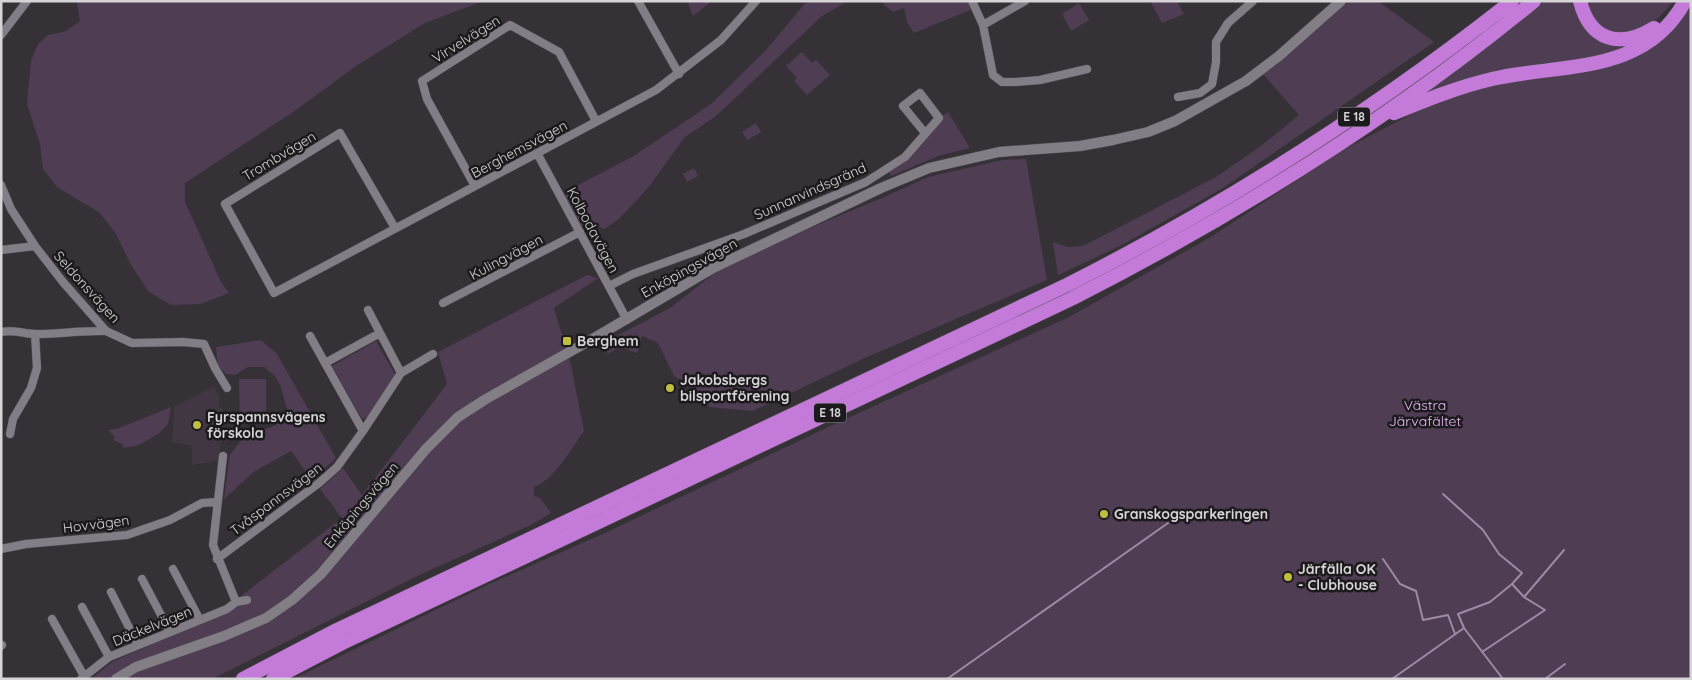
<svg xmlns="http://www.w3.org/2000/svg" width="1692" height="680" font-family="Quicksand,sans-serif">
  <style>
    .built { fill: #403743 }
    .green { fill: #4e3d53 }
    .lines { fill: none; stroke-linecap: round; stroke-linejoin: round }
    .stream { stroke: #9f8aa6; stroke-width: 2 }
    .street-casing { stroke: #514d53; stroke-width: 9 }
    .secondary-casing { stroke: #514d53; stroke-width: 11 }
    .highway-casing { stroke: #514d53; stroke-width: 15 }
    .street { stroke: #837d85; stroke-width: 8 }
    .secondary { stroke: #837d85; stroke-width: 10 }
    .highway { stroke: #c47ad9; stroke-width: 14 }
    .poi-dot { fill: #c0be41; stroke: #1c1a1c; stroke-width: 2 }
    .labels { text-anchor: middle; stroke-width: 5; stroke-linejoin: round; paint-order: stroke }
    .shield { fill: #1c1a1c; stroke: #9f9ca0; stroke-width: 1 }
    .shield-label { font-size: 12px; font-weight: bold; fill: #d7d4d8 }
    .street-label { font-size: 14px; fill: #d7d4d8; stroke: #1c1a1c }
    .poi-label { font-size: 14px; font-weight: bold; fill: #d7d4d8; stroke: #1c1a1c; text-anchor: start }
    .park-label { font-size: 14px; fill: #eabbf7; stroke: #1c1a1c }
  </style>
  <rect width="100%" height="100%" fill="#363137"/>
  <path class="built" d="M 214,386 L 220,399 L 219,407 L 223,408 L 219,461 L 192,465 L 192,446 L 172,442 L 174,407 Z"/>
  <path class="green" d="M 77,1 L 483,1 L 425,23 L 356,66 L 296,110 L 185,183 L 185,202 L 221,282 L 229,293 L 200,304 L 171,305 L 148,291 L 130,263 L 116,234 L 100,213 L 57,187 L 43,169 L 40,144 L 27,104 L 31,61 L 38,44 L 48,35 L 66,31 L 80,21 Z
    M 687,1 L 712,1 L 693,16 Z
    M 807,1 L 848,1 L 822,16 L 716,116 L 684,138 L 648,188 L 619,219 L 604,229 L 591,223 L 581,226 L 563,193 L 632,157 L 711,104 L 766,50 Z
    M 880,1 L 972,1 L 975,8 L 914,33 L 907,22 L 904,8 L 893,12 Z
    M 1150,1 L 1179,1 L 1178,3 L 1184,14 L 1162,23 Z
    M 1349,1 L 1378,1 L 1434,42 L 1223,188 L 1120,246 L 1058,275 L 1053,242 L 1068,247 L 1083,246 L 1216,177 L 1261,146 L 1299,115 L 1263,74 L 1277,65 Z
    M 1545,1 L 1576,1 L 1582,22 L 1637,44 L 1632,47 L 1417,100 L 1502,36 Z
    M 1586,1 L 1674,1 C 1666,9 1658,20 1649,26 C 1630,39 1603,36 1591,16 C 1588,12 1587,6 1586,1 Z
    M 1079,3 L 1089,20 L 1071,31 L 1062,14 Z
    M 1691,6 L 1691,679 L 293,679 L 487,585 L 607,532 L 837,423 L 1069,317 L 1209,238 L 1343,150 L 1433,103 L 1506,81 L 1587,71 L 1671,30 Z
    M 802,52 L 812,63 L 816,60 L 830,75 L 807,95 L 794,81 L 797,78 L 786,66 Z
    M 948,112 L 970,148 L 938,156 L 891,176 L 887,169 L 905,157 L 939,118 Z
    M 756,123 L 761,132 L 747,140 L 742,132 Z
    M 1026,159 L 1047,280 L 867,357 L 753,411 L 710,407 L 686,382 L 674,376 L 658,343 L 642,336 L 637,353 L 620,347 L 608,354 L 606,350 L 613,338 L 670,308 L 716,272 L 781,240 L 889,195 L 928,177 L 1002,160 Z
    M 694,168 L 698,176 L 687,182 L 683,174 Z
    M 587,275 L 598,278 L 554,308 L 571,365 L 584,431 C 572,448 554,480 534,487 L 534,496 L 540,498 L 551,513 L 531,525 L 417,576 L 212,679 L 91,679 L 112,662 L 241,605 L 241,596 L 342,518 L 320,489 L 343,468 L 362,495 L 447,384 L 438,352 Z
    M 261,340 L 277,354 L 336,458 L 312,480 L 291,451 L 255,471 L 224,499 L 230,455 L 246,433 L 269,428 L 284,421 L 287,409 L 281,387 L 275,376 L 264,367 L 248,367 L 235,375 L 226,374 L 218,365 L 216,347 Z
    M 376,341 L 396,376 L 370,416 L 362,419 L 332,366 Z
    M 239,379 L 266,379 L 266,423 L 240,423 Z
    M 171,407 L 168,424 L 158,434 L 139,445 L 124,448 L 122,444 L 113,440 L 115,437 L 108,430 L 117,429 Z"/>
  <g class="lines">
    <path class="stream" d="M 1443,494 L 1483,530 L 1499,554 L 1522,573 L 1512,584 L 1524,597 L 1545,610 L 1482,652
      M 1383,559 L 1400,584 L 1416,591 L 1423,620 L 1448,615 L 1455,634
      M 1524,597 L 1564,550
      M 1464,628 L 1503,679
      M 947,679 L 1168,523
      M 1392,679 L 1464,628 L 1458,614 L 1490,602 L 1512,584
      M 1545,679 L 1565,664"/>
    <g class="street-casing">
      <path id="street" d="M 638,1 L 679,74
        M 972,1 L 983,25 L 993,75 L 1002,82 L 1015,82 L 1040,80 L 1087,69
        M 983,25 L 1025,1
        M 1,35 L 27,1
        M 1178,97 L 1200,93 L 1212,84 L 1216,62 L 1216,42 L 1228,23 L 1253,1
        M 537,153 L 627,320
        M 1,185 L 11,209 L 35,246 L 63,282 L 106,331 L 132,343 L 183,342 L 204,344 L 215,368 L 227,388
        M 475,186 L 427,99 L 422,81 L 510,25 L 559,52 L 596,121
        M 395,228 L 340,133 L 225,204 L 274,293 L 656,90 L 721,40 L 756,1
        M 1,250 L 35,246
        M 609,286 L 633,274 L 744,234 L 866,182 L 905,157 L 939,118 L 920,93 L 903,106 L 925,133
        M 443,303 L 580,232
        M 368,310 L 401,373 L 363,431 L 325,363 L 380,333
        M 1,332 C 13,329 24,334 36,334 C 60,334 83,330 106,331
        M 310,336 L 325,363
        M 401,373 L 433,354
        M 10,434 L 13,419 L 31,388 L 37,368 L 35,334
        M 223,456 L 213,545 L 236,602
        M 1,549 L 26,544 L 127,535 L 170,520 L 202,503 L 217,502
        M 217,559 L 319,483 L 337,467 L 363,431
        M 173,569 L 200,620
        M 142,579 L 170,632
        M 111,592 L 138,645
        M 82,607 L 109,657
        M 52,619 L 84,676
        M 1,646 L 2,645
        M 81,679 L 109,657 L 227,609 L 236,602 L 247,600"/>
    </g>
    <g class="secondary-casing">
      <path id="secondary" d="M 116,679 L 136,667 L 224,636 L 266,618 L 292,600 L 321,574 L 426,449 L 458,417 L 486,399 L 589,341 L 713,268 L 881,188 L 929,168 L 999,152 L 1080,146 L 1113,140 L 1148,132 L 1175,121 L 1246,81 L 1279,56 L 1341,1"/>
    </g>
    <g class="highway-casing">
      <path id="highway" d="M 1580,1 C 1590,41 1620,49 1654,28
        M 1394,113 C 1426,100 1458,87 1492,79 C 1560,63 1645,76 1685,1
        M 243,679 L 337,630 L 1067,285 C 1225,205 1373,111 1512,1
        M 273,679 L 342,643 L 1073,298 C 1236,215 1392,118 1534,1"/>
    </g>
    <use href="#street" class="street"/>
    <use href="#secondary" class="secondary"/>
    <use href="#highway" class="highway"/>
  </g>
  <g class="poi-dot">
    <rect x="562" y="336" width="10" height="10" rx="2.5"/>
    <circle cx="670" cy="388" r="5"/>
    <circle cx="197" cy="425" r="5"/>
    <circle cx="1104" cy="514" r="5"/>
    <circle cx="1288" cy="577" r="5"/>
  </g>
  <g class="labels">
    <g class="shield">
      <rect x="1338" y="107.5" width="32" height="19" rx="4"/>
      <rect x="814" y="403.5" width="32" height="19" rx="4"/>
    </g>
    <g class="shield-label">
      <text x="1354" y="121">E 18</text>
      <text x="830" y="417">E 18</text>
    </g>
    <g class="street-label">
      <text transform="translate(466 39) rotate(-32)" y="5">Virvelvägen</text>
      <text transform="translate(519 149) rotate(-28)" y="5">Berghemsvägen</text>
      <text transform="translate(279 156) rotate(-31)" y="5">Trombvägen</text>
      <text transform="translate(810 191) rotate(-24)" y="5">Sunnanvindsgränd</text>
      <text transform="translate(593 230) rotate(62)" y="5">Kolbodavägen</text>
      <text transform="translate(506 257) rotate(-28)" y="5">Kulingvägen</text>
      <text transform="translate(689 268) rotate(-29)" y="5">Enköpingsvägen</text>
      <text transform="translate(87 287) rotate(48)" y="5">Seldonsvägen</text>
      <text transform="translate(276 499) rotate(-37)" y="5">Tvåspannsvägen</text>
      <text transform="translate(361 505) rotate(-50)" y="5">Enköpingsvägen</text>
      <text transform="translate(96 524) rotate(-7)" y="5">Hovvägen</text>
      <text transform="translate(152 626) rotate(-22)" y="5">Däckelvägen</text>
    </g>
    <g class="poi-label">
      <text x="577" y="346">Berghem</text>
      <text x="680" y="385">Jakobsbergs<tspan x="680" dy="16">bilsportförening</tspan></text>
      <text x="207" y="422">Fyrspannsvägens<tspan x="207" dy="16">förskola</tspan></text>
      <text x="1114" y="519">Granskogsparkeringen</text>
      <text x="1298" y="574">Järfälla OK<tspan x="1298" dy="16">- Clubhouse</tspan></text>
    </g>
    <g class="park-label">
      <text x="1425" y="410">Västra<tspan x="1425" dy="16">Järvafältet</tspan></text>
    </g>
  </g>
  <rect width="1692" height="680" fill="none" stroke="#d7d4d8" stroke-width="5"/>
</svg>
